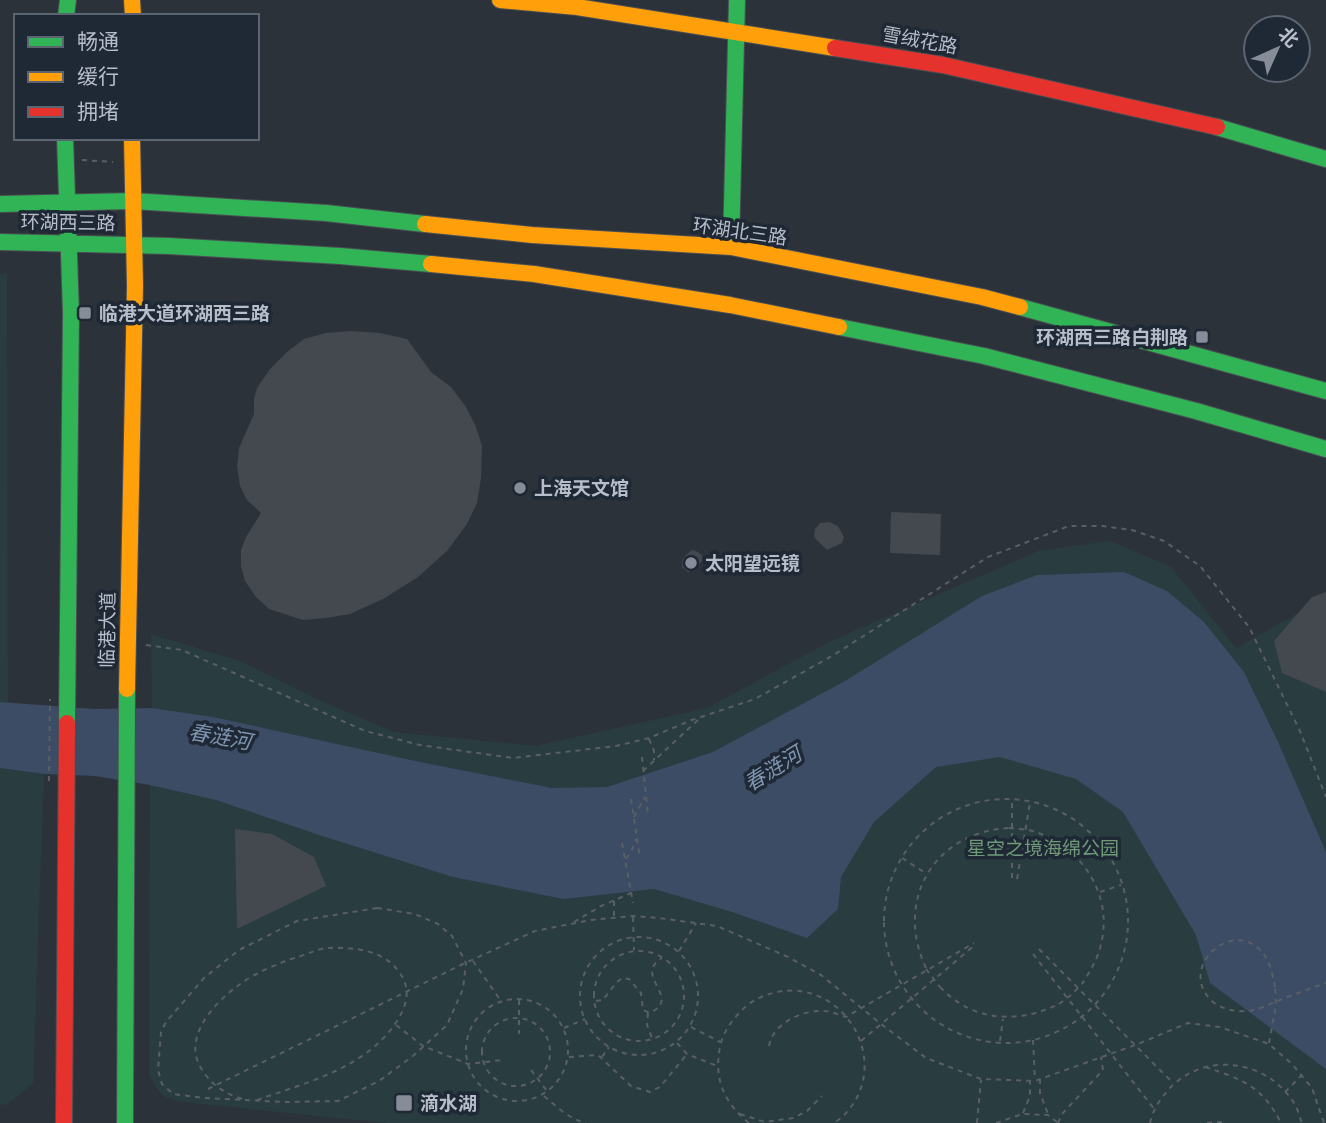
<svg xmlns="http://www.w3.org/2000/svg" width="1326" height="1123" font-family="'DM Sans','Noto Sans SC',sans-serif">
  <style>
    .green { fill: #293c40 }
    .water { fill: #3b4c64 }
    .building { fill: #444950 }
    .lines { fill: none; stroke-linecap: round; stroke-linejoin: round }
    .fast-casing { stroke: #4a4e54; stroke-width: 18 }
    .slow-casing { stroke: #4a4e54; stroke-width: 18 }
    .jam-casing { stroke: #4a4e54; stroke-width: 18 }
    .path { stroke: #595f65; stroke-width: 2; stroke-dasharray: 5 5; stroke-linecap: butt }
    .fast { stroke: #30b455; stroke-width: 16 }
    .slow { stroke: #ff9f0a; stroke-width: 16 }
    .jam { stroke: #e5322d; stroke-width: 16 }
    .path-bridge { stroke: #595f65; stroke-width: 2; stroke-dasharray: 5 5; stroke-linecap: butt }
    .poi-dot { fill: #868d98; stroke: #1f2835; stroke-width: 2.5 }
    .labels { text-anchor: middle; stroke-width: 7; stroke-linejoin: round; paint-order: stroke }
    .street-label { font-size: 19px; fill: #b7beca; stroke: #1f2835 }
    .poi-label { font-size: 19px; font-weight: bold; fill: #b7beca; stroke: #1f2835; text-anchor: start }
    .park-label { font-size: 19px; fill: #6e9a78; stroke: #1f2835 }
    .water-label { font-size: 21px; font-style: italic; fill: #7f95b1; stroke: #1f2835 }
  </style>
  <rect width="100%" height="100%" fill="#2c323a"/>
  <path class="green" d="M 0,274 L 7,274 L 8,703 L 0,702 Z
    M 1110,541 L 1171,567 L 1236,648 L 1303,610 L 1326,610 L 1326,1123 L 386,1123 L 191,1103 C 164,1098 161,1099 149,1074 L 150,785 L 152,708 L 151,634 L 240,661 L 315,698 L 393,732 L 535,746 L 707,708 L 831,641 L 1038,551 Z
    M 0,768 L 44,774 L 33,1083 L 8,1104 L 0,1105 Z"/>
  <path class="water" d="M 1124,572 L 1167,591 L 1204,622 L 1244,672 L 1279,744 L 1326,852 L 1326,1069 L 1210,983 L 1196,935 L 1123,812 L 1076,779 L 1000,757 L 936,767 L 874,822 L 841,877 L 838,909 L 807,938 L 732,912 L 654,889 L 564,899 L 453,877 L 322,836 L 216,800 L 150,785 L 95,776 L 44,774 L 0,768 L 0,702 L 94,709 L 152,708 L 213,717 L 420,762 L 552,788 L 607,787 L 713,752 L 845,681 L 982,596 L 1037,575 Z"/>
  <path class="building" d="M 350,331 L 380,333 L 407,339 L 431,372 L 451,387 L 466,407 L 476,427 L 482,446 L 481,478 L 477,503 L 467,524 L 447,551 L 418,577 L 383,599 L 350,614 L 326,618 L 303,620 L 269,609 L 256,597 L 245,581 L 241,566 L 241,550 L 246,537 L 261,513 L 247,500 L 240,486 L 237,467 L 239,448 L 254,414 L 254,399 L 257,388 L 270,369 L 287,352 L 304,339 L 326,333 Z
    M 891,512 L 941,514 L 940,555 L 890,553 Z
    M 829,522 L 838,526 L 844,537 L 842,543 L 827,550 L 814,537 L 815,529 L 820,523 Z
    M 692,550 L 698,552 L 702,555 L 702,561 L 694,570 L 688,572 L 682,567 L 682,561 L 686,555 Z
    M 1326,592 L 1326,692 L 1282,673 L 1274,641 L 1312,597 Z
    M 235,829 L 272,834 L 314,857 L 326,886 L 237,929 Z"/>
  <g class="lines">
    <g class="fast-casing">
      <path id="fast" d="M 66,16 L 68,0
        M 1217,127 L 1326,159
        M 65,138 L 71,313 L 67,723
        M 0,204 L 133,201 L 326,213 L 425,224
        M 0,242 L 169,246 L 340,256 L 431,264
        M 731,247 L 737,0
        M 1020,307 L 1326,391
        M 839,327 L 984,356 L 1196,411 L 1326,449
        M 125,1123 L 127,689"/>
    </g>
    <g class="slow-casing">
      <path id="slow" d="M 132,0 L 133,16
        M 500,0 L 577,7 L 835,48
        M 425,224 L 532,235 L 731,247 L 982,297 L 1020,307
        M 431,264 L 534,274 L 730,305 L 839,327
        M 127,689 L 135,286 L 132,138"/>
    </g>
    <g class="jam-casing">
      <path id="jam" d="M 835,48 L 943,65 L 1217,127
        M 64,1123 L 67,723"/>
    </g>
    <path class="path" d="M 82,160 L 113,162
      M 146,645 L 182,650 L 365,731 L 420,745 L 513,758 L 616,746 L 649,738 L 692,720 L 755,699 L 832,656 L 988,557 L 1069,526 L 1102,526 L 1132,530 L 1164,541 L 1200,566 L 1249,627 L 1300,731 L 1326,797
      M 649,739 L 654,751 L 654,760
      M 642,757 L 648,815
      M 643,771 L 699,719
      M 49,781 L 50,699
      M 631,799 L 640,858
      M884 921a122 122 0 1 1 244 0a122 122 0 1 1-244 0Z
      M 634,817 L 645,797
      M 1029,830 C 1079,843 1114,893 1101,944 C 1098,959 1090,971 1082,984
      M 622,843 L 633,903
      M 902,858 L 927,874
      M 626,859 L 632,850 L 636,839
      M 1012,878 L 1012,800
      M 1017,879 L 1030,803
      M 1100,892 L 1121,885
      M 614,901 L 614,917
      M 377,908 L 415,914 L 438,924 L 452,936 L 466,963 L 463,989 L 447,1025 L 413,1056 L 379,1081 L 338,1101 L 283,1102 L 204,1098 L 173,1094 L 162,1084 L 158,1070 L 161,1032 L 166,1022 L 204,978 L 239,950 L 297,921 Z
      M 633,917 L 634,950
      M 574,922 L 601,906 L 631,893
      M580 996a59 59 0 1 1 118 0a59 59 0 1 1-118 0Z
      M 1039,949 L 1173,1083
      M 679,951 L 696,923
      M594 996a45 45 0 1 1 90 0a45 45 0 1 1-90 0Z
      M 1033,954 L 1155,1110
      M 473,961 L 501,1001
      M 926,968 C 894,900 934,832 1009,828
      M 940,987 C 973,1022 1018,1024 1059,1004
      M466 1050a51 51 0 1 1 102 0a51 51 0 1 1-102 0Z
      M 519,1000 L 519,1034
      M 596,1001 L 603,1000 L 616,983 L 622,978 L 629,979 L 641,993 L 643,1010 L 650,1013 C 683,997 632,976 662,958
      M 648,1013 L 647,1025 L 652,1038
      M482 1052a34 34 0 1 1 68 0a34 34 0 1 1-68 0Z
      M 396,1025 L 423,1046 L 468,1064 L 502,1060
      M 691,1027 L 720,1042
      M 564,1028 L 585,1019
      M 1033,1040 L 1035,1080
      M 861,1041 L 975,945
      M 1000,1041 L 1003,1019
      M 677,1043 L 687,1054 L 717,1066
      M 1269,1043 L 1276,1005 L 1275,987
      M 769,1046 C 773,1023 802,1010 824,1011 C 831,1011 839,1015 846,1017 L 974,943
      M 569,1057 L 598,1055 L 631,1086 L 650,1092 L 660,1087 L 687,1054
      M 602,1057 L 609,1047
      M 1205,1067 C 1242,1079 1262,1086 1281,1123
      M 531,1070 L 547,1091
      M 1040,1079 L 1040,1093 L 1048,1114
      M 208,1089 L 463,964 L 535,931 L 591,920 L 633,916 L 659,918 L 717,926 L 788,957 L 821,975 L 881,1024 L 926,1058 L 981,1079 L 1035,1081 L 1138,1044 L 1188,1023 L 1220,1027 L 1269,1044 L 1292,1064 L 1312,1088 L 1324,1123
      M 1285,1092 L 1301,1076
      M 544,1096 C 557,1107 569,1119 586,1123
      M 242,1099 C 224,1093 211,1085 201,1068 C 182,1037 215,1002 239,985 C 256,972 281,962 301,956 C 310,953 318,949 327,948 C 352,947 383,949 399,972 C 410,986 408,1001 400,1016 C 371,1067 308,1082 257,1100
      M 1023,1113 L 1030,1096 L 1030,1082
      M 740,1114 L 765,1122 L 793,1118 L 807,1111 L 822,1096
      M 749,1123 C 726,1104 715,1083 719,1053 C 721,1034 731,1021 744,1008 C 755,998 769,993 783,991 C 848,984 891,1064 846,1113 C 843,1117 838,1120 834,1123
      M 977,1123 L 981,1080
      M 996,1123 L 1022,1114 L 1048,1115 L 1057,1122
      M 1058,1123 L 1062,1114 L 1103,1070 L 1101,1057
      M 1150,1123 C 1153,1109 1162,1096 1172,1086 C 1208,1051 1268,1061 1294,1103 C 1298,1109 1299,1116 1302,1123
      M 1207,1123 L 1220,1122 L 1224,1123"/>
    <use href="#fast" class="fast"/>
    <use href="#slow" class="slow"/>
    <use href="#jam" class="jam"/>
    <path class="path-bridge" d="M 1009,828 L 1029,830
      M 926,969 L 940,987
      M 1275,987 C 1273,977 1271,965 1265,956 C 1236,913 1174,968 1213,1002 C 1223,1010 1237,1012 1249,1011 C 1258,1010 1267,1005 1275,1002 C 1292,995 1309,989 1326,983
      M 1059,1004 L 1071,995 L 1082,984"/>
  </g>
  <g class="poi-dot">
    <rect x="78" y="306" width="14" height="14" rx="3.5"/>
    <rect x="1195" y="330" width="14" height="14" rx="3.5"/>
    <circle cx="520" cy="488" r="7"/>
    <circle cx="691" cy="563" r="7"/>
    <rect x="395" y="1094" width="18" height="18" rx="3.5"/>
  </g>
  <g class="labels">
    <g class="street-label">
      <text transform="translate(920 40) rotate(10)" y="7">雪绒花路</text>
      <text transform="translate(68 222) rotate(1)" y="7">环湖西三路</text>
      <text transform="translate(740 231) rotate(8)" y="7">环湖北三路</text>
      <text transform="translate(107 630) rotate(-89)" y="7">临港大道</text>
    </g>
    <g class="poi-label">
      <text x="99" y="320">临港大道环湖西三路</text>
      <text x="1188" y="344" text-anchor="end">环湖西三路白荆路</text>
      <text x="534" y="495">上海天文馆</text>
      <text x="705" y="570">太阳望远镜</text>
      <text x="420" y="1110">滴水湖</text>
    </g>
    <g class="park-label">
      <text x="1043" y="855">星空之境海绵公园</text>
    </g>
    <g class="water-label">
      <text transform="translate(220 737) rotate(10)" y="7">春涟河</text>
      <text transform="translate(773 769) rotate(-32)" y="7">春涟河</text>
    </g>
  </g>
  <rect x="14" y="14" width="245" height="126" fill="#1f2835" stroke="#5c6471" stroke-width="2"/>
  <rect x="28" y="37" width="35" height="10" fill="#30b455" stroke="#5c6471" stroke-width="2"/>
  <text x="77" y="49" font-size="21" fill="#b7beca">畅通</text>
  <rect x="28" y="72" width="35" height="10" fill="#ff9f0a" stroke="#5c6471" stroke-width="2"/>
  <text x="77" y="84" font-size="21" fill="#b7beca">缓行</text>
  <rect x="28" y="107" width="35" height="10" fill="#e5322d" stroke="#5c6471" stroke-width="2"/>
  <text x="77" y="119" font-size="21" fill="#b7beca">拥堵</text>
  <g transform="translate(1277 49) rotate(45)"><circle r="33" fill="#1f2835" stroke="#5c6471" stroke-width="2"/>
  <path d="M0-5L12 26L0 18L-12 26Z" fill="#868d98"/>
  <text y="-10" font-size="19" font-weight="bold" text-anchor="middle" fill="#b7beca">北</text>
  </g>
</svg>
